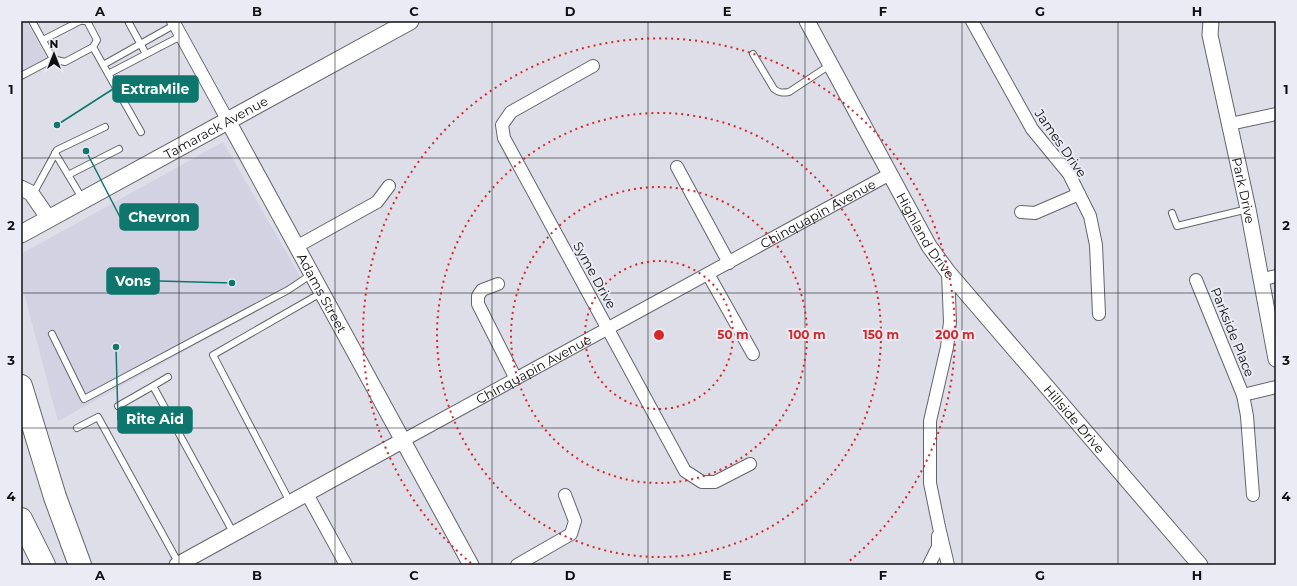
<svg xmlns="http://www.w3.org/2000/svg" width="1297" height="586" font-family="Montserrat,sans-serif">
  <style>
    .built { fill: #d2d2e3 }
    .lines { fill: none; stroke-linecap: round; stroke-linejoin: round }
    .service-casing { stroke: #64646d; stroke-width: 8 }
    .minor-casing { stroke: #64646d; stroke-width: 14 }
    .tertiary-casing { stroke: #64646d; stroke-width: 17 }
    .secondary-casing { stroke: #64646d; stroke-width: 19 }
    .motorway-casing { stroke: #64646d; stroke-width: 24 }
    .service { stroke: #fff; stroke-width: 6 }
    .minor { stroke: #fff; stroke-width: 12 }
    .tertiary { stroke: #fff; stroke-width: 15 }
    .secondary { stroke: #fff; stroke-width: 17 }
    .motorway { stroke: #fff; stroke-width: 22 }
    .grid { fill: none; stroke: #101013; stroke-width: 1; stroke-opacity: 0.55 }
    .ring { fill: none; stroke: #d62828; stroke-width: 2; stroke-dasharray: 2 4 }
    .labels { text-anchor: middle; stroke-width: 4; stroke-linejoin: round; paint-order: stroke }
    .street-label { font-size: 13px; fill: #101013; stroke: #ebebf5 }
    .centre { fill: #d62828; stroke: #ebebf5; stroke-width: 2 }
    .ring-label { font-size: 12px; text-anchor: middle; font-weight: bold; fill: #d62828; stroke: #ebebf5; stroke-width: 4; stroke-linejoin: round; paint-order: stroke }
    .leader { fill: none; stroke: #0f766e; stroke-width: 1.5 }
    .callout-dot { fill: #0f766e; stroke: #ebebf5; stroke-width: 1.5 }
    .callout { fill: #0f766e; stroke: #0f766e; stroke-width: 1.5 }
    .callout-label { font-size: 14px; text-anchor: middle; font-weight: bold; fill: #fff }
    .neatline { fill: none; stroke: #101013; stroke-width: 1.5 }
    .grid-label { font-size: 13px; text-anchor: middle; font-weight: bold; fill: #101013 }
  </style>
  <rect width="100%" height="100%" fill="#dedee8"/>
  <path class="built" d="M 21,21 L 26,21 L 51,65 L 21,81 Z
    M 223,142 L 305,285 L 58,421 L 21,282 L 21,254 Z"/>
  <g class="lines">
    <g class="service-casing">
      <path id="service" d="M 129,23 L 146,54
        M 43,40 L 80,21
        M 93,47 L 141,132
        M 753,54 L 774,89 C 779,93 783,93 789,92 L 830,65
        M 53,59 L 65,62 L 93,47 L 97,40 L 87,21 L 83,21
        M 103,65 L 174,25
        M 108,74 L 181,36
        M 21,76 L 53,59 L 32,21
        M 55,153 L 82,198
        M 68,175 L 119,149
        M 33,194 L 57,150 L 105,127
        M 1172,213 L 1177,226 L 1248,209
        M 52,334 L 84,399 L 288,290 L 312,274
        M 153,386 L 168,377
        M 118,406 L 153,386 L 234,534
        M 77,428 L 98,417 L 179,564
        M 290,502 L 213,355 L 321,293"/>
    </g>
    <g class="minor-casing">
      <g id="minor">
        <path d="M 173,21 L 228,121"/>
        <path d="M 972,21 L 1032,129 L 1069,174 L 1090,216 L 1096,245 L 1099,314"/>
        <path d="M 593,66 L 511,112 L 502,125 L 504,138 L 685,471 L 702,482 L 715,482 L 750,464"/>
        <path d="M 1230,124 L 1276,114"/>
        <path d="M 677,167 L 729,263"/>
        <path d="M 1021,212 L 1035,213 L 1079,194"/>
        <path d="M 296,247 L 377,202 L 389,186"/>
        <path d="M 708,274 L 753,354"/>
        <path d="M 1196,280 L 1243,395 L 1247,416 L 1253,495"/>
        <path d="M 1260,280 L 1276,276"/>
        <path d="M 498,284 L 482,290 L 478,296 L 478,304 L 516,379"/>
        <path d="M 1243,395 L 1276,387"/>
        <path id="s1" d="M 402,441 L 890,174"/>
        <path d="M 307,494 L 346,565"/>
        <path d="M 517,565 L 571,534 L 575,521 L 565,495"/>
        <path d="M 929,565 L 938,547 L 938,536"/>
        <path d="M 948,565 L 939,527 L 930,483 L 930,421 L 947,347 L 950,322 L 948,272"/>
      </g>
    </g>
    <g class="tertiary-casing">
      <g id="tertiary">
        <path id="s2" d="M 807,21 L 929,246 L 948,272 L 1200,565"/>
        <path id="s3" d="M 1211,21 L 1210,35 L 1248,209 L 1276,359"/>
        <path id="s4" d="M 228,121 L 471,565"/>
        <path d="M 21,188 L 31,193 L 49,219"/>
        <path d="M 177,565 L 402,441"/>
      </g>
    </g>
    <g class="secondary-casing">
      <g id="secondary">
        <path id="s5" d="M 21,234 L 410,21"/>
      </g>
    </g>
    <g class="motorway-casing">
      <path id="motorway" d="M 21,386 L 55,497 L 80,565
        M 21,519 L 44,565"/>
    </g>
    <use href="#service" class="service"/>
    <use href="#minor" class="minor"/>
    <use href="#tertiary" class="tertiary"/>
    <use href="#secondary" class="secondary"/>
    <use href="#motorway" class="motorway"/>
  </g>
  <path class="grid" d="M 179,21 L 179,565M 335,21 L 335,565M 492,21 L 492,565M 648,21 L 648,565M 805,21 L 805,565M 962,21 L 962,565M 1118,21 L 1118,565M 21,158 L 1276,158M 21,293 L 1276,293M 21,428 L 1276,428"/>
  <g class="ring">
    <circle cx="659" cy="335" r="74"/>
    <circle cx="659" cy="335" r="148"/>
    <circle cx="659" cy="335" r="222"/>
    <path d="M471 563A296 296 0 1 1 847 563"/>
  </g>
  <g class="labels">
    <g class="street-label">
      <text dy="5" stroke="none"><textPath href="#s5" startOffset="222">Tamarack Avenue</textPath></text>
      <text transform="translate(1061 143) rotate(55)" y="5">James Drive</text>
      <text dy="5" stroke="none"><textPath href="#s3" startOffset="173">Park Drive</textPath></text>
      <text dy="5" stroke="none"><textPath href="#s1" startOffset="474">Chinquapin Avenue</textPath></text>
      <text dy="5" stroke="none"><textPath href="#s2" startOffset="245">Highland Drive</textPath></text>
      <text transform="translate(595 275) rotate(61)" y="5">Syme Drive</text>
      <text dy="5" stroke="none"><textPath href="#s4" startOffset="196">Adams Street</textPath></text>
      <text transform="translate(1233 332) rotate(68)" y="5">Parkside Place</text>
      <text dy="5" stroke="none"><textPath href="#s1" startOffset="150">Chinquapin Avenue</textPath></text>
      <text dy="5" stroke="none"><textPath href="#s2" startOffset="482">Hillside Drive</textPath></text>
    </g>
  </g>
  <circle cx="659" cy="335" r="6" class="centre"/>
  <g class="ring-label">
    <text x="733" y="339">50 m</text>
    <text x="807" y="339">100 m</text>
    <text x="881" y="339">150 m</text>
    <text x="955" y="339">200 m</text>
  </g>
  <path class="leader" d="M57 125L113 89M86 151L120 217M232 283L159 281M116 347L118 420"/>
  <g class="callout-dot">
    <circle cx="57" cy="125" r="4"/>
    <circle cx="86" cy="151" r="4"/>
    <circle cx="232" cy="283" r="4"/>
    <circle cx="116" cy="347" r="4"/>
  </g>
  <g class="callout">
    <rect x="113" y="76" width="85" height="26" rx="4"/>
    <rect x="120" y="204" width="78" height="26" rx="4"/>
    <rect x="107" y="268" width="52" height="26" rx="4"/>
    <rect x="118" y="407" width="74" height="26" rx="4"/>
  </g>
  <g class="callout-label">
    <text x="155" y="94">ExtraMile</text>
    <text x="159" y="222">Chevron</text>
    <text x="133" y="286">Vons</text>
    <text x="155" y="424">Rite Aid</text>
  </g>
  <rect width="1297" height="586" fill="none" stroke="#ebebf5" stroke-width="44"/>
  <g transform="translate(54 54)" stroke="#ebebf5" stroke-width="3" paint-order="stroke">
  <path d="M0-3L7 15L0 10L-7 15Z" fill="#101013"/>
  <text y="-6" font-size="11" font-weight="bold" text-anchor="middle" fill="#101013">N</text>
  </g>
  <rect x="22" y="22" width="1253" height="542" class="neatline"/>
  <g class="grid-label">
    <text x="100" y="16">A</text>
    <text x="257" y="16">B</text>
    <text x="414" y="16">C</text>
    <text x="570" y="16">D</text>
    <text x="727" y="16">E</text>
    <text x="883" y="16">F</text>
    <text x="1040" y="16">G</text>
    <text x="1197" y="16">H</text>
    <text x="11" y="94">1</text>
    <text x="1286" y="94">1</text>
    <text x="11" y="230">2</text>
    <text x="1286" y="230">2</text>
    <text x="11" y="365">3</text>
    <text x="1286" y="365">3</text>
    <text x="11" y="501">4</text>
    <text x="1286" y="501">4</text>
    <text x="100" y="580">A</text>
    <text x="257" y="580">B</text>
    <text x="414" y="580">C</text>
    <text x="570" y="580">D</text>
    <text x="727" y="580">E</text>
    <text x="883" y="580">F</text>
    <text x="1040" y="580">G</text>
    <text x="1197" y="580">H</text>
  </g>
</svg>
